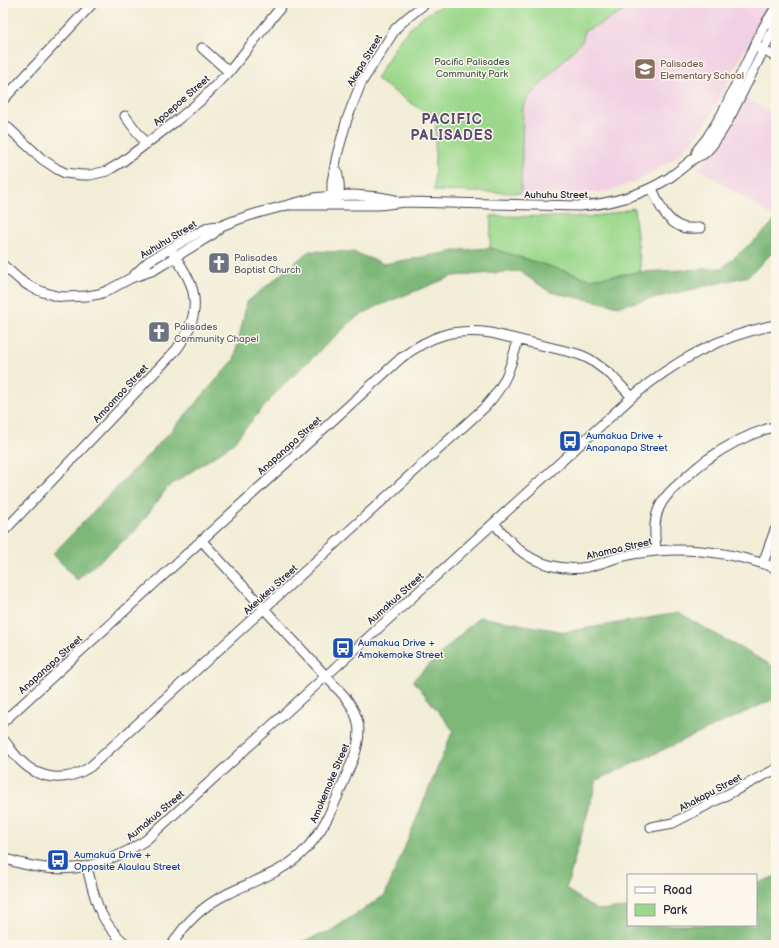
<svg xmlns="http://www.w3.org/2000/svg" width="779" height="948" font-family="'Balsamiq Sans',sans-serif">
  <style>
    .built { fill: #f1d0e3 }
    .green { fill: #9cd88c; stroke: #5f7d64 }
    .forest { fill: #7db878; stroke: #506d5a }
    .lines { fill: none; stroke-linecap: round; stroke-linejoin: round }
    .minor-casing { stroke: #414052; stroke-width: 11 }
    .minor { stroke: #fff; stroke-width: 9 }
    .labels { text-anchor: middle; stroke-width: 3; stroke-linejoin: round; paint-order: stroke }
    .street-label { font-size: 10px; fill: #22223b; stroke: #fbf7ec }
    .park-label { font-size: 10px; fill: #475953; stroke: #fbf7ec }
    .education-label { font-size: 10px; fill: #785e54; stroke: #fbf7ec; text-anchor: start }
    .worship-label { font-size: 10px; fill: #5b616d; stroke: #fbf7ec; text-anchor: start }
    .transit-label { font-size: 10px; fill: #164399; stroke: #fbf7ec; text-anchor: start }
    .district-label { font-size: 14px; font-weight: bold; letter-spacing: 1px; fill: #5c4b71; stroke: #fbf7ec }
  </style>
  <rect width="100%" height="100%" fill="#fbf7ec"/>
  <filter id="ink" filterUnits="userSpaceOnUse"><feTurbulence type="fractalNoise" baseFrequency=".025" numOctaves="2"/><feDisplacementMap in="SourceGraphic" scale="8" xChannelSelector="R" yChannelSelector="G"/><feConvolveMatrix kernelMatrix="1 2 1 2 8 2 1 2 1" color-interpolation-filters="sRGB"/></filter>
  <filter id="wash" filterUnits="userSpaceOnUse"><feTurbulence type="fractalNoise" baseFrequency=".012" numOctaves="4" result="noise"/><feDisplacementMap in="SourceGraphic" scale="16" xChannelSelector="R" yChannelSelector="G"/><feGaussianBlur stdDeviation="0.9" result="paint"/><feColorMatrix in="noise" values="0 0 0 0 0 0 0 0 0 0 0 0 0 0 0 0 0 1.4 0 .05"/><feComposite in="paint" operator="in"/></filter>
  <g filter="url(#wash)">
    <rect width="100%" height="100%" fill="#f2edd6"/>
    <path class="built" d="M 639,3 L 769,3 L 707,122 L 698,135 L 687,147 L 675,158 L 649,175 L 637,181 L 608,191 L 592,193 L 571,194 L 521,193 L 523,107 L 527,99 L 583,31 L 598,25 Z
      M 746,99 L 776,115 L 776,219 L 699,168 L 719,145 L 726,134 Z"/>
    <path class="green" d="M 447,3 L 639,3 L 598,25 L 584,31 L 583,40 L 527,99 L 523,107 L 521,193 L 434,191 L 436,120 L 376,79 C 387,61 398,39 413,25 C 423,15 436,9 447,3 Z
      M 634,208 L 641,272 L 590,279 L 490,248 L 491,216 L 587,217 L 609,214 Z"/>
    <path class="forest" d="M 776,219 L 776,252 L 772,253 L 749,276 L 619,306 L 550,292 L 519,271 L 453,276 L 380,305 L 355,318 L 281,387 L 231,445 L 168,487 L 136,530 L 77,580 L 53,554 L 172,430 L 234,360 L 247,302 L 309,251 L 353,252 L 384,264 L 461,250 L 490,248 L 590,279 L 641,272 L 722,268 L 762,234 Z
      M 678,613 L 776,668 L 776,698 L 597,780 L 566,889 L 597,910 L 628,908 L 628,925 L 756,925 L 756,884 L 776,876 L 776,945 L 293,945 L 330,931 L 385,895 L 453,730 L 413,680 L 479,617 L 565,632 Z"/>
  </g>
  <g filter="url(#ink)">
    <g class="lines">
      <g class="minor-casing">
        <path id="minor" d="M 202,48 L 229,72
          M 759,48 L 776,57
          M 3,100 L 93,3
          M 125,116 L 146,144
          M 3,123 L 42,159 L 57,169 L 65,173 L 82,175 L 90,175 L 107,171 L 122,162 L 176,121 L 199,102 L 229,72 L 284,3
          M 695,158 L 698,149 L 707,138 L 722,114 L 763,28 L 776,7
          M 337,171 C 339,181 341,191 337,200
          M 652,188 C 658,202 665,221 682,227 C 688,229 695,228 701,228
          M 334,201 L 332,196 L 332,182 L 337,155 L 347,119 L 361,83 L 396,28 L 408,17 L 426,3
          M 291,205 L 379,205 L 405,202 L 579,206 C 610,204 642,195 669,178 C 677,172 685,166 693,159 C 697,156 702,156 706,152 C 723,134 733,111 744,89 C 755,67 766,46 776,23
          M 3,265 L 20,280 L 31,287 L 43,292 L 56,296 L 65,297 L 87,296 L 99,294 L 107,291 L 131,278 L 154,270 L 213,234 L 221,226
          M 131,278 L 149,261 L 197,233 L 210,227 L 221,226 L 239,219 L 258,213 L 314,198 L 332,196 L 354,195 L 379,197 L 395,200
          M 494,523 C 501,532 509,540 517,548 C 535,564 564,572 588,567 C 599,564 610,560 620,557 C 632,554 644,552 656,551 C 698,547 737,554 776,568
          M 3,532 L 176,350 C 193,328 201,304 188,278 C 183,268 176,258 170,248
          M 656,551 C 655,536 653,522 659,508 C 664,496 675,487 684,479 C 692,472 699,465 708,459 C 728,444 752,433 776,426
          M 763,563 L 775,530
          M 3,722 L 401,358 C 432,335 453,328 491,333 L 574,353 L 583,356 L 591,360 L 610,374 L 632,397
          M 3,739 C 9,746 14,755 21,761 C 41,781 67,782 90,767 L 485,407 C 506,384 510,369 518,340
          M 651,827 L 673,823 L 776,769
          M 3,858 C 57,877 98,871 146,840 L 632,397 C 674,361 720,335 776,325
          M 87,867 C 95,900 99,922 127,945
          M 172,945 C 185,923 204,905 227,894 C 252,881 279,874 300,855 C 328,829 339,791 354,757 C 362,734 361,717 345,697 L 201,540"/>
      </g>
      <use href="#minor" class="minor"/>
    </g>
  </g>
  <defs>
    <g id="school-square" transform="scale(1.15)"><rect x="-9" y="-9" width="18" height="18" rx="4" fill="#8d6e63" stroke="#fbf7ec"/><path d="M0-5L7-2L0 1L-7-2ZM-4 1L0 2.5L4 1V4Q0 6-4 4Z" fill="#fff"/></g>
    <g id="church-square" transform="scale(1.15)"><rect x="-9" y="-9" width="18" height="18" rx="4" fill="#6b7280" stroke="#fbf7ec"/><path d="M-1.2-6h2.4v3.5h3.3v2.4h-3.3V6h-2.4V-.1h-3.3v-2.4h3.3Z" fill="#fff"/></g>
    <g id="bus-square" transform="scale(1.15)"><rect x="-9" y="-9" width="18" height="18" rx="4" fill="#1a4fb4" stroke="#fbf7ec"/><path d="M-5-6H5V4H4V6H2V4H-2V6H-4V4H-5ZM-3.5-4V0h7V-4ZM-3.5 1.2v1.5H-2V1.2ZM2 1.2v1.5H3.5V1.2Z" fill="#fff"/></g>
  </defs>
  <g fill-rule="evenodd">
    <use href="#school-square" x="645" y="69"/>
    <use href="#church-square" x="219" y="263"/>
    <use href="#church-square" x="159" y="332"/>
    <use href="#bus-square" x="570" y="441"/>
    <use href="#bus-square" x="343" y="648"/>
    <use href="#bus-square" x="58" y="860"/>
  </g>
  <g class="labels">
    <g class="street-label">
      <text transform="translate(364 60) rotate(-59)" y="4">Akepa Street</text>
      <text transform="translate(181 100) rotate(-41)" y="4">Apoepoe Street</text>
      <text x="556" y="198">Auhuhu Street</text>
      <text transform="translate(168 239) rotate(-31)" y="4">Auhuhu Street</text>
      <text transform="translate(120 393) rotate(-47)" y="4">Amoomoo Street</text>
      <text transform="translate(289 445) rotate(-42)" y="4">Anapanapa Street</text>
      <text transform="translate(619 548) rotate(-13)" y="4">Ahamoa Street</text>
      <text transform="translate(270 589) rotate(-42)" y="4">Akeukeu Street</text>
      <text transform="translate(395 598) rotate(-42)" y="4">Aumakua Street</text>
      <text transform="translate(50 664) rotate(-42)" y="4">Anapanapa Street</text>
      <text transform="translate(329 783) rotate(-67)" y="4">Amokemoke Street</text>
      <text transform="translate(710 792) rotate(-28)" y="4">Ahakapu Street</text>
      <text transform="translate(155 815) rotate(-40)" y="4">Aumakua Street</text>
    </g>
    <g class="park-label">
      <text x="472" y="65">Pacific Palisades<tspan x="472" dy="12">Community Park</tspan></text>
    </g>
    <g class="education-label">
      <text x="660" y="67">Palisades<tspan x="660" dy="12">Elementary School</tspan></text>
    </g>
    <g class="worship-label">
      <text x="234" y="261">Palisades<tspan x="234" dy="12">Baptist Church</tspan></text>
      <text x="174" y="330">Palisades<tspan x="174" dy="12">Community Chapel</tspan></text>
    </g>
    <g class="transit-label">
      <text x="586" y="439">Aumakua Drive +<tspan x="586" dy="12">Anapanapa Street</tspan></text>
      <text x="358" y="646">Aumakua Drive +<tspan x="358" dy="12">Amokemoke Street</tspan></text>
      <text x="74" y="858">Aumakua Drive +<tspan x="74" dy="12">Opposite Alaulau Street</tspan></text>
    </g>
    <g class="district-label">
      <text x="452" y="124">PACIFIC<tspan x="452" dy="16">PALISADES</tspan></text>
    </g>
  </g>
  <rect width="779" height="948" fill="none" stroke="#fbf7ec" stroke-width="16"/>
  <rect x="627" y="874" width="130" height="52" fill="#fbf7ec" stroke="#a4a2a5"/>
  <rect x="635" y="887" width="20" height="6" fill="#ffffff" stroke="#a4a2a5"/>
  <text x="663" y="894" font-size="12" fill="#22223b">Road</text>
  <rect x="635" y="904" width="20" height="12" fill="#9cd88c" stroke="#a4a2a5"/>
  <text x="663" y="914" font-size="12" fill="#22223b">Park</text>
</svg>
